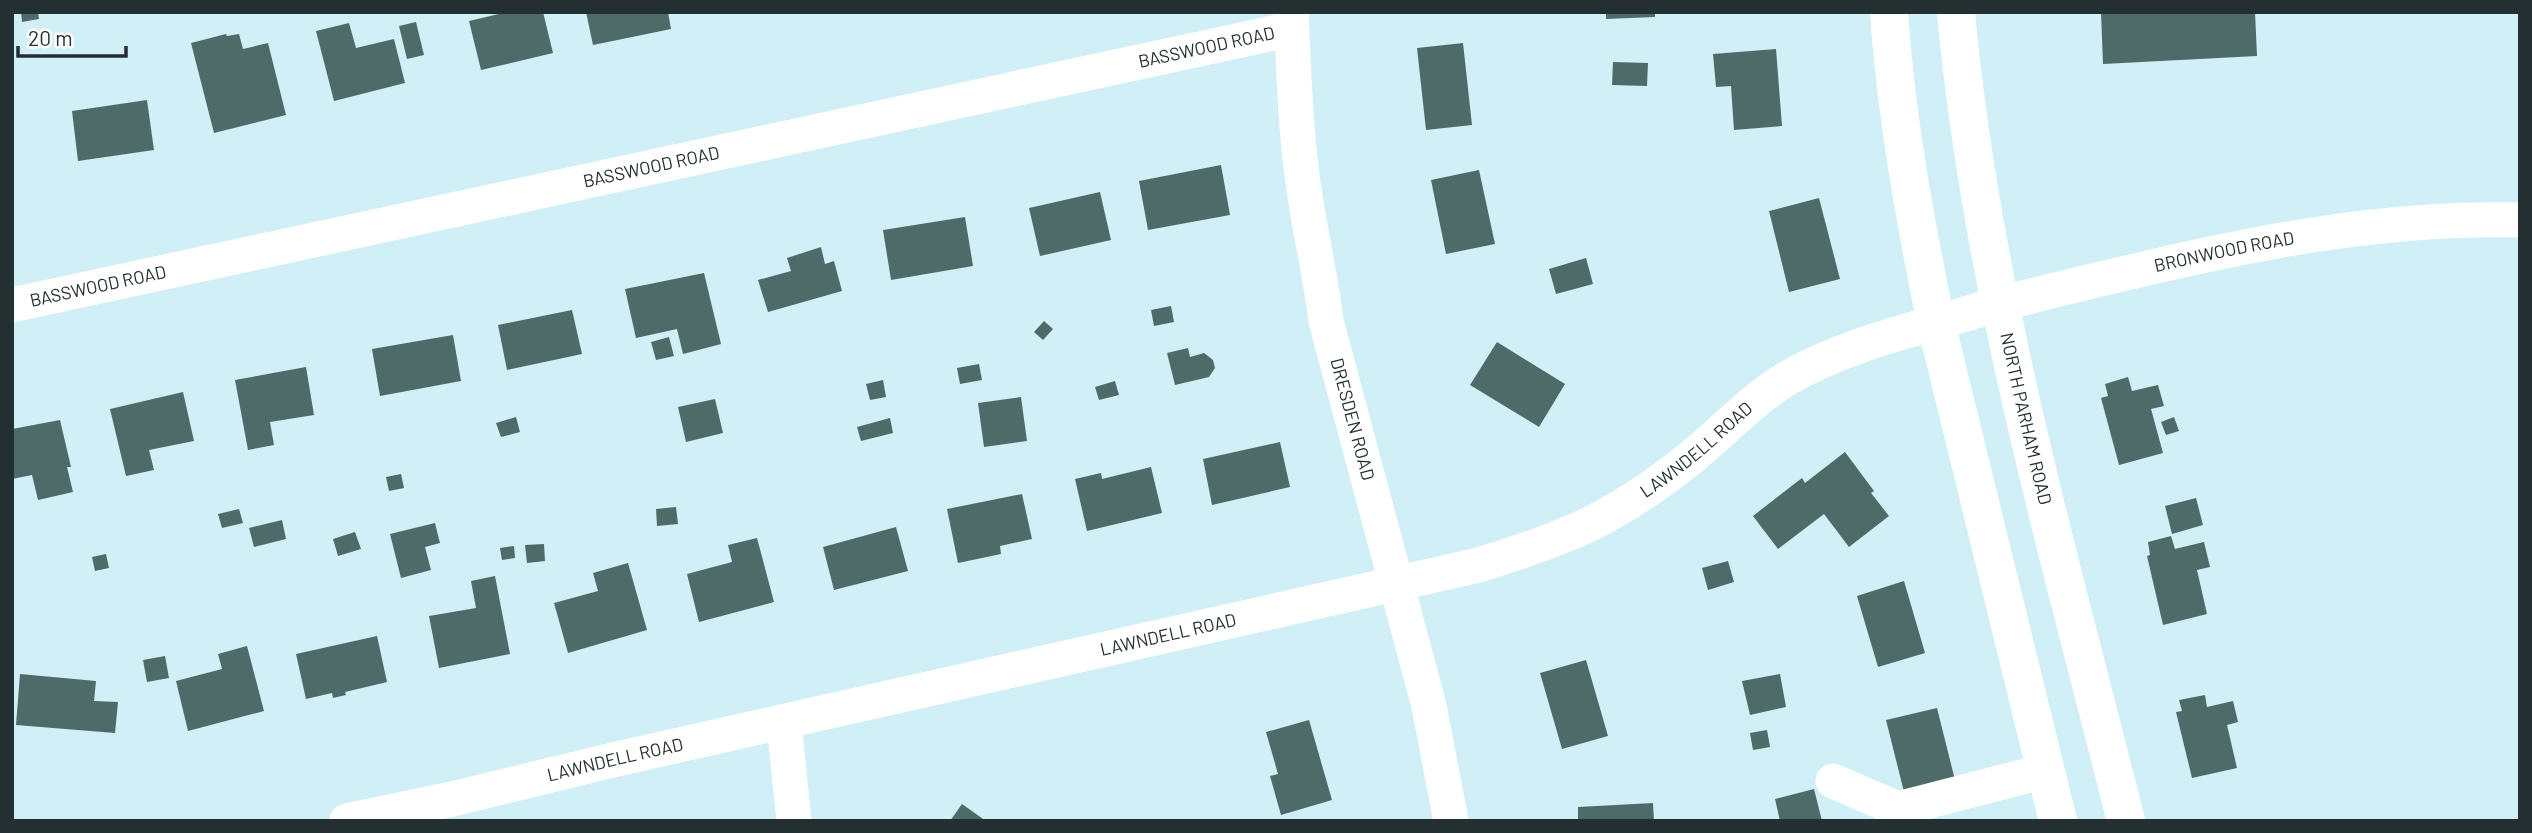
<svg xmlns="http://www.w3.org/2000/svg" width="2532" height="833" font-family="Barlow,sans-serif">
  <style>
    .building { fill: #4f6b69 }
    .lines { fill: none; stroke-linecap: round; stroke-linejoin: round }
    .minor { stroke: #fff; stroke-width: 35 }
    .highway { stroke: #fff; stroke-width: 38 }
    .labels { text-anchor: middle; stroke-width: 7; stroke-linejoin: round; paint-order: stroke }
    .street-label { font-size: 18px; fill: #242f32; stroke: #fff }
  </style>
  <rect width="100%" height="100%" fill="#d0eff6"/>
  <path class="building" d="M 21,12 L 38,12 L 39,19 L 22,22 Z
    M 507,12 L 543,12 L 553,53 L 481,70 L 469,21 Z
    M 586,12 L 668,12 L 671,29 L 593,45 Z
    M 1606,12 L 1655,12 L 1655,17 L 1606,19 Z
    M 2101,12 L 2255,12 L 2257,56 L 2103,64 Z
    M 416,22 L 424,55 L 407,59 L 399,26 Z
    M 349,23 L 356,48 L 394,39 L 405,83 L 334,101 L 316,31 Z
    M 226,34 L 227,36 L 239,34 L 243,49 L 268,43 L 286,115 L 214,133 L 191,43 Z
    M 1463,43 L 1472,125 L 1426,130 L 1417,48 Z
    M 1776,49 L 1782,126 L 1734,130 L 1731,86 L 1716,87 L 1713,54 Z
    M 1613,62 L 1648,63 L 1647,86 L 1612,85 Z
    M 147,100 L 154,150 L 78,161 L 72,111 Z
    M 1221,165 L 1230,215 L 1148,230 L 1139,181 Z
    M 1479,170 L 1495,244 L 1446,254 L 1431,180 Z
    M 1100,192 L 1111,240 L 1040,256 L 1029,208 Z
    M 1819,198 L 1840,279 L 1789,292 L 1769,211 Z
    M 965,217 L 973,266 L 891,280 L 883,230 Z
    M 821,247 L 825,264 L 834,261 L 842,291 L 768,312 L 758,280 L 791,271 L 787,258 Z
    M 1586,258 L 1593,284 L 1556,294 L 1549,269 Z
    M 704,273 L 721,344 L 683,354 L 677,329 L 636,338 L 625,289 Z
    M 1171,306 L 1174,322 L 1154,326 L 1151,310 Z
    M 572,310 L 582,354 L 507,370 L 498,325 Z
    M 1044,321 L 1053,329 L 1043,340 L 1034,332 Z
    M 453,335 L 461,381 L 380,396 L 372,349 Z
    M 669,337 L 674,356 L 656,360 L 651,342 Z
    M 1497,342 L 1565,384 L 1539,427 L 1470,385 Z
    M 1188,348 L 1190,357 L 1204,353 L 1213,360 L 1215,368 L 1209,377 L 1175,385 L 1167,353 Z
    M 979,364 L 982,380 L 960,384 L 957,368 Z
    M 306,367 L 314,415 L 270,422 L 274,445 L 248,450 L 235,380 Z
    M 2128,377 L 2132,391 L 2158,385 L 2164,406 L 2151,409 L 2163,453 L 2119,465 L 2101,398 L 2108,396 L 2105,384 Z
    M 883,380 L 886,397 L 870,400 L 866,384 Z
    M 1115,381 L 1119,395 L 1099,400 L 1095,387 Z
    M 183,392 L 194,441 L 149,450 L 154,470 L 126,476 L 110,409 Z
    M 1021,397 L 1027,441 L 984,447 L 978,403 Z
    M 715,399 L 723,433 L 686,442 L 678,407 Z
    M 516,417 L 520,432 L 501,437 L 496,423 Z
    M 2174,417 L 2179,431 L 2166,435 L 2161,422 Z
    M 890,418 L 893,433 L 861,441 L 857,427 Z
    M 60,420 L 71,467 L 67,467 L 73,492 L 38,500 L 32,475 L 12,479 L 12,429 Z
    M 1280,442 L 1290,487 L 1212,505 L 1203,459 Z
    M 1845,452 L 1874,491 L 1871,493 L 1889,516 L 1849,547 L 1824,514 L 1778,549 L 1753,516 L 1802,478 L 1805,483 Z
    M 1151,467 L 1162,513 L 1087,531 L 1075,479 L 1101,473 L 1102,479 Z
    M 401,474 L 404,488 L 389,491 L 386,477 Z
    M 1022,494 L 1032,539 L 1000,546 L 1001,554 L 958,563 L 947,509 Z
    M 2196,498 L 2203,525 L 2172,534 L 2165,506 Z
    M 676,507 L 678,524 L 657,526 L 656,509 Z
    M 239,509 L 243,523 L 222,528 L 218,514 Z
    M 282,520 L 286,539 L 254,547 L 249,528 Z
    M 435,523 L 440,543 L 425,547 L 431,570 L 401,578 L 390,534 Z
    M 896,527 L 908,571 L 834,590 L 823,547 Z
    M 355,532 L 361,549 L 338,556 L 333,539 Z
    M 2171,536 L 2175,549 L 2204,542 L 2210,567 L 2197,570 L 2207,614 L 2163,625 L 2147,556 L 2150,555 L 2148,542 Z
    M 757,538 L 774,602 L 699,622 L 687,574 L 732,562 L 728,545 Z
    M 544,544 L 545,561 L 527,563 L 525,545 Z
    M 514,546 L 515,558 L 502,560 L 500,548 Z
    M 106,554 L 109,568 L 95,571 L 92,557 Z
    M 1728,561 L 1734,582 L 1708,590 L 1702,568 Z
    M 628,563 L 647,630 L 568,653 L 554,603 L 598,591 L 593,573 Z
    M 495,576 L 510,654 L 439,668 L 429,616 L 476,608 L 471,581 Z
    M 1904,581 L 1925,653 L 1878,667 L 1857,596 Z
    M 377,636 L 387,682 L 345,692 L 346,695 L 333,698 L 332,693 L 306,699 L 296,654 Z
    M 247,646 L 264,711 L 188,731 L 176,681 L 222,669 L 218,654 Z
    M 165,656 L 169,678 L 147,682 L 143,660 Z
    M 1586,660 L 1608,736 L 1562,749 L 1540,673 Z
    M 20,674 L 96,681 L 94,701 L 118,702 L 115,733 L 16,725 Z
    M 1780,674 L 1786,707 L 1750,715 L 1742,681 Z
    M 2205,695 L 2207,707 L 2233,701 L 2238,722 L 2227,725 L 2237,768 L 2192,778 L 2176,712 L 2182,711 L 2179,700 Z
    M 1937,708 L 1956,784 L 1905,796 L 1886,720 Z
    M 1309,720 L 1332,800 L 1281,815 L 1270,776 L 1278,774 L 1266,732 Z
    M 1767,730 L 1770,747 L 1753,750 L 1750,733 Z
    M 1814,789 L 1822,821 L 1780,821 L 1775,799 Z
    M 1653,803 L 1654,821 L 1578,821 L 1578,807 Z
    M 962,804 L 986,821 L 950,821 Z"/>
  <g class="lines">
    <g class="minor">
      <path id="s1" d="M 1291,12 C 1294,71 1295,131 1304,189 C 1310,233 1321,277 1326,321 L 1429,706 L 1451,821"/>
      <path id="s2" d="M 12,305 L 1292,29"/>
      <path d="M 784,723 L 794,821"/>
      <path d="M 1833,781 L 1898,809 L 2045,771"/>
      <path id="s3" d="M 347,821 L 452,799 L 617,759 L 1479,565 C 1517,553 1554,541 1590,524 C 1624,507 1658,484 1688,460 C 1721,434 1748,403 1783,381 C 1837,348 1903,332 1962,315 C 2018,298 2075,285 2131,272 C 2261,241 2386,217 2520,220"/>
    </g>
    <g class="highway">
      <path d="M 1889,12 C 1896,116 1915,220 1936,323 L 2058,821"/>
      <path id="s4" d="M 1956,12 C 1981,287 2059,554 2126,821"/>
    </g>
  </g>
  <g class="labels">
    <g class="street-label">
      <text dy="6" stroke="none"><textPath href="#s2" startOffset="1222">BASSWOOD ROAD</textPath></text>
      <text dy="6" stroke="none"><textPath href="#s2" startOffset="654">BASSWOOD ROAD</textPath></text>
      <text dy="6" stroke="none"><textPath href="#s3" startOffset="1981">BRONWOOD ROAD</textPath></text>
      <text dy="6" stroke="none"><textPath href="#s2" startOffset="88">BASSWOOD ROAD</textPath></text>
      <text dy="6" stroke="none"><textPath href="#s4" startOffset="413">NORTH PARHAM ROAD</textPath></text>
      <text dy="6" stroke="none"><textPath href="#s1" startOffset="413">DRESDEN ROAD</textPath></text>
      <text dy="6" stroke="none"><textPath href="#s3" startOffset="1409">LAWNDELL ROAD</textPath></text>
      <text dy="6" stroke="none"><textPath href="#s3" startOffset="842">LAWNDELL ROAD</textPath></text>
      <text dy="6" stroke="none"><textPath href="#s3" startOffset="275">LAWNDELL ROAD</textPath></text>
    </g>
  </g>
  <rect width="2532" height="833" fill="none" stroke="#242f32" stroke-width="28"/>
  <path d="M18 46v10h108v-10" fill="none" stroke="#242f32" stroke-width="3.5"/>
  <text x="28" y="46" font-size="21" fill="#242f32" stroke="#ffffff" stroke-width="5" paint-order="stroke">20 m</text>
</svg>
